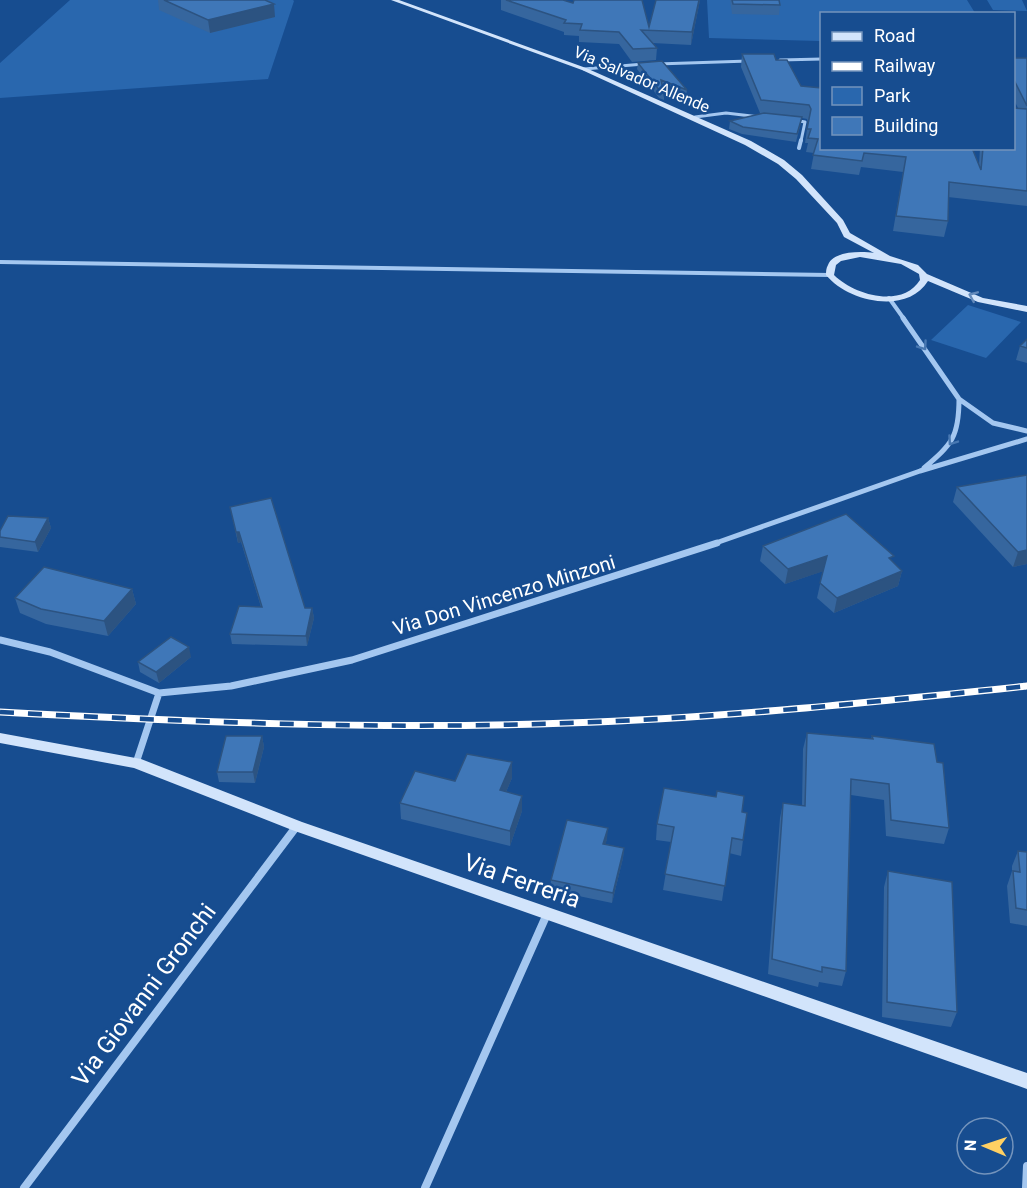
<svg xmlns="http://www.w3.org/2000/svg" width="1027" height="1188" font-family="Roboto,sans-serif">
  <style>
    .green { fill: #2967ae }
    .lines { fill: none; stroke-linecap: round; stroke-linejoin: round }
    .street-far4 { stroke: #a4c7f0; stroke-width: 3 }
    .street-far3 { stroke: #a4c7f0; stroke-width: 4 }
    .street-far2 { stroke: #a4c7f0; stroke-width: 5 }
    .street-far1 { stroke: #a4c7f0; stroke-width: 7 }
    .street { stroke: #a4c7f0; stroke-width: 8 }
    .secondary { fill: #d2e4fb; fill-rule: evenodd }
    .rail-casing { stroke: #fff; stroke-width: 7 }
    .rail { stroke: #174d90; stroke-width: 4.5; stroke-dasharray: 14; stroke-linecap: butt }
    .wall { fill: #36669e }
    .shaded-wall { fill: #2c5381 }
    .building { fill: #3f77b8; stroke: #2c5381; stroke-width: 1.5 }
    .oneway { stroke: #6289bb }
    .oneway2 { stroke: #4878b2 }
    .labels { text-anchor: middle; stroke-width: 5; stroke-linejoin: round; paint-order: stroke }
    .far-street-label { font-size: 16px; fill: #fff; stroke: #174d90 }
    .street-label { font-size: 20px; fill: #fff; stroke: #174d90 }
    .near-street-label { font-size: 24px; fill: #fff; stroke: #174d90 }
  </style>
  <rect width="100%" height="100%" fill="#174d90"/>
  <path class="green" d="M 70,0 L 293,0 L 294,1 L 268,79 L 0,98 L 0,63 Z
    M 707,0 L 967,0 L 975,13 L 822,14 L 821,41 L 709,38 Z
    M 987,0 L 1022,0 L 1027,11 L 993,10 Z
    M 968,305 L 1021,322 L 986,358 L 931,340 Z"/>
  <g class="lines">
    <path class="street-far4" d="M 780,60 L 822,59
      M 657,64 L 749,61
      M 584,69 L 644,64
      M 695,117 L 726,113 L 760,117
      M 794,120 L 805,122 L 801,141"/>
    <path class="street-far3" d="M 799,148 L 801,140
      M 0,262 L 830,275
      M 889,298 L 904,319"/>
    <path class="street-far2" d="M 903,318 L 959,399 L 993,423 L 1027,431
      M 924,468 C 952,444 959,437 959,399
      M 713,544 L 920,471 L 1027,439"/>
    <path class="street-far1" d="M 0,640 L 50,652 L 159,693
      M 136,763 L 159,693 L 231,686 L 352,660 L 717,543
      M 295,829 L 297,826"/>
    <path class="street" d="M 24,1188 L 296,827
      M 425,1188 L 547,914
      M 1026,1188 L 1027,1166"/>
    <path class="secondary" d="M 391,0 L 399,0 L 586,68 L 751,141 L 784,160 L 802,175 L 843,220 L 850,233 L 890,256 L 918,265 L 927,274 L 983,298 L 1027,306 L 1027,312 L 978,302 L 928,281 C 907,315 848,302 826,275 C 826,272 826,268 828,265 C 833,251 861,251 874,253 L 844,237 L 837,223 L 796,179 L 778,164 L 745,145 L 582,70 ZM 860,257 L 901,264 L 919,274 L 920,280 C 902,309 854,295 834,275 L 836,265 L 841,261 Z
      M 0,733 L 141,759 L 302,822 L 1027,1073 L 1027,1089 L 292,830 L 134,768 L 0,743 Z"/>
    <g class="rail-casing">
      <path id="rail" d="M 0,712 C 189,722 379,730 568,723 C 722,718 874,702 1027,686"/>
    </g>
    <use href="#rail" class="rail"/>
  </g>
  <path class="wall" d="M 158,0 L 265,0 L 275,17 L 210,33 L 159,10 Z
    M 501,0 L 563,0 L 649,27 L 700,0 L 691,45 L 652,43 L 657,48 L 656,60 L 632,62 L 619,44 L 579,42 L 579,36 L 564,35 L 564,32 L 501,10 Z
    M 730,0 L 779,0 L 780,5 L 779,15 L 732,14 Z
    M 742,54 L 776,60 L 801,86 L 979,165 L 980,148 L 1014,148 L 1018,108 L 1014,100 L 1014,58 L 1027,58 L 1027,206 L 948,197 L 948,221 L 944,237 L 893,231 L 903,172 L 861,167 L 859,175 L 811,169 L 814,153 L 806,152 L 808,143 L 805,143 L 808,122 L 807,119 L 802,118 L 796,142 L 742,134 L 729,129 L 730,121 L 763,113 L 760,113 L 741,67 Z
    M 638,63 L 687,90 L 686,97 L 663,87 L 664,94 L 664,100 L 659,98 L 637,69 Z
    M 1027,339 L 1027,363 L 1016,360 L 1020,346 Z
    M 1027,475 L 1027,564 L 1013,567 L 953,502 L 957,487 Z
    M 230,507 L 305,608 L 312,608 L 314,618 L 307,646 L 232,644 L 230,634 L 261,607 L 241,542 L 238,543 Z
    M 48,518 L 51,528 L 38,552 L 0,547 L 0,531 Z
    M 763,546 L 892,562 L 902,571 L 898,586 L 834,613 L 817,598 L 823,571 L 785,584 L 760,561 Z
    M 132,589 L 136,604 L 108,636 L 46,624 L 20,613 L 15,598 Z
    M 191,657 L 159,683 L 140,672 L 138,662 Z
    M 807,733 L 871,739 L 872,736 L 949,828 L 944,844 L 886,836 L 884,800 L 851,795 L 846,971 L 842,986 L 819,982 L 818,987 L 768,974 L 780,818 L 783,803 L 802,806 L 803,749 Z
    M 262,736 L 264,747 L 255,783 L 219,782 L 217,772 Z
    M 512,778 L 506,792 L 522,811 L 510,846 L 401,819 L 400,803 L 455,781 Z
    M 742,812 L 743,840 L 741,856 L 729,853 L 722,901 L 663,890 L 671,842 L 656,840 L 657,824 Z
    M 607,839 L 605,844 L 624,848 L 623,858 L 612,903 L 550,890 L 551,880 Z
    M 1018,851 L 1027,852 L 1027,926 L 1010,923 L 1007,886 L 1012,871 L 1012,866 Z
    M 888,871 L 957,1012 L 951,1027 L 882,1017 L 884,887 Z"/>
  <path class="shaded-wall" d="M 699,0 L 700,0 L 691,45 L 692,32 Z
    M 274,4 L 275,17 L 210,33 L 208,20 Z
    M 48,518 L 51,528 L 38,552 L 35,542 Z
    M 236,532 L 239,532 L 241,542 L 238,543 Z
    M 1027,550 L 1027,564 L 1013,567 L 1018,552 Z
    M 827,556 L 824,571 L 785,584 L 788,569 Z
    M 902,571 L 898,586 L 834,613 L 837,598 Z
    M 132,589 L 136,604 L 108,636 L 104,621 Z
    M 312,608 L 314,618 L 307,646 L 306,636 Z
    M 189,647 L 191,657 L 159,683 L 156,672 Z
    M 262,736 L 264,747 L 255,783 L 253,772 Z
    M 512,762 L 512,778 L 500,806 L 500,790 Z
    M 522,796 L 522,811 L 510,846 L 510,831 Z
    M 608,828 L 607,839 L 603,854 L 603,844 Z
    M 624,848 L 623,858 L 612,903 L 613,893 Z"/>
  <path class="building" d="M 164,0 L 265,0 L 274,4 L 208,20 Z
    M 506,0 L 563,0 L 573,3 L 574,0 L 642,0 L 649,27 L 656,0 L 699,0 L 692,32 L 641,30 L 657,48 L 633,49 L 619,32 L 580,30 L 582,24 L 564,23 L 566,20 Z
    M 732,0 L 779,0 L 780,5 L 733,4 Z
    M 742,54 L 774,54 L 776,60 L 787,60 L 801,86 L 822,88 L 822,148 L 972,148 L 981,170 L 983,148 L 1014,148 L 1014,108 L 1027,109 L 1027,191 L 949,182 L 948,221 L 896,216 L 906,157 L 864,153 L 862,161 L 813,155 L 818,139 L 808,138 L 811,129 L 807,129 L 811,109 L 809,105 L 761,100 Z
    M 1014,58 L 1027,58 L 1027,106 L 1014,80 Z
    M 662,61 L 687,90 L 661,80 L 664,94 L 660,91 L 638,63 Z
    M 764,113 L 802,117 L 797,134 L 743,127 L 730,121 Z
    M 1027,339 L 1027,348 L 1020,346 Z
    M 1027,475 L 1027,550 L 1018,552 L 957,487 Z
    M 271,498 L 305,608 L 312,608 L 306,636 L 230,634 L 239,606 L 262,607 L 239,532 L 236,532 L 230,507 Z
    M 846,514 L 894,556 L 889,558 L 902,571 L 837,598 L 820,583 L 827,556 L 788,569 L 763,546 Z
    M 8,516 L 48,518 L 35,542 L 0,537 L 0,531 Z
    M 44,567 L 132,589 L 104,621 L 41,609 L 15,598 Z
    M 171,637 L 189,647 L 156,672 L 138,662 Z
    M 807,733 L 873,739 L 872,736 L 934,744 L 937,762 L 943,763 L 949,828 L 891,820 L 889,784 L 851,779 L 846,971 L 822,967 L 822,972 L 772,959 L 783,803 L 805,806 Z
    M 226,736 L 262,736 L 253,772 L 217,772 Z
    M 467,754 L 512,762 L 500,790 L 522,796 L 510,831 L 400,803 L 415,771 L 455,781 Z
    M 664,788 L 716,797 L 717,791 L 744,796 L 742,812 L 747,813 L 743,840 L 732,838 L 725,886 L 665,874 L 674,827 L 657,824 Z
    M 567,820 L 608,828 L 603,844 L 624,848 L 613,893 L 551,880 Z
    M 1018,851 L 1027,852 L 1027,910 L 1016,908 L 1013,871 L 1020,872 Z
    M 888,871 L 952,882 L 957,1012 L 887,1002 Z"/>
  <defs><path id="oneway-chevron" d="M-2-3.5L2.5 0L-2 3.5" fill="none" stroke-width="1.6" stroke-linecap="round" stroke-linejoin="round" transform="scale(1.5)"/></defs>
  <use class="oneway" href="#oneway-chevron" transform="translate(973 296) rotate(-157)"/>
  <g class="oneway2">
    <use href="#oneway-chevron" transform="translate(923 346) rotate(55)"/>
    <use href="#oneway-chevron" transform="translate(952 441) rotate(125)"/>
  </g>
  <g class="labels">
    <g class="far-street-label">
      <text transform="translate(642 79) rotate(23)" y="6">Via Salvador Allende</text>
    </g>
    <g class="street-label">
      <text transform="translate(504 595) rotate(-17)" y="7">Via Don Vincenzo Minzoni</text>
    </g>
    <g class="near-street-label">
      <text transform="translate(522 881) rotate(19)" y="8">Via Ferreria</text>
      <text transform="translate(144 995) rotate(-53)" y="8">Via Giovanni Gronchi</text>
    </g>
  </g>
  <rect x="820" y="12" width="195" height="138" fill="#174d90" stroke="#7494bc" stroke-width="1.5"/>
  <rect x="832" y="32" width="30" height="9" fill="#d2e4fb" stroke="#7494bc" stroke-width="1.5"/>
  <text x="874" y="42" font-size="18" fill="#ffffff">Road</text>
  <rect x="832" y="62" width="30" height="9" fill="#ffffff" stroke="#7494bc" stroke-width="1.5"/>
  <text x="874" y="72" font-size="18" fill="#ffffff">Railway</text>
  <rect x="832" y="87" width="30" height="18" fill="#2967ae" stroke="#7494bc" stroke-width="1.5"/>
  <text x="874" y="102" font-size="18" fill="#ffffff">Park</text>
  <rect x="832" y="117" width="30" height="18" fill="#3f77b8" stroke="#7494bc" stroke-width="1.5"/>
  <text x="874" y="132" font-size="18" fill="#ffffff">Building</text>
  <g transform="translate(985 1146) rotate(272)"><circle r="28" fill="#174d90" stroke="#7494bc" stroke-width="1.5"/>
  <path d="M0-4.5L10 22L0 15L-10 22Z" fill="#ffd063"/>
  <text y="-9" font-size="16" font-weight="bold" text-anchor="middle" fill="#ffffff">N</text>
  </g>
</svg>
